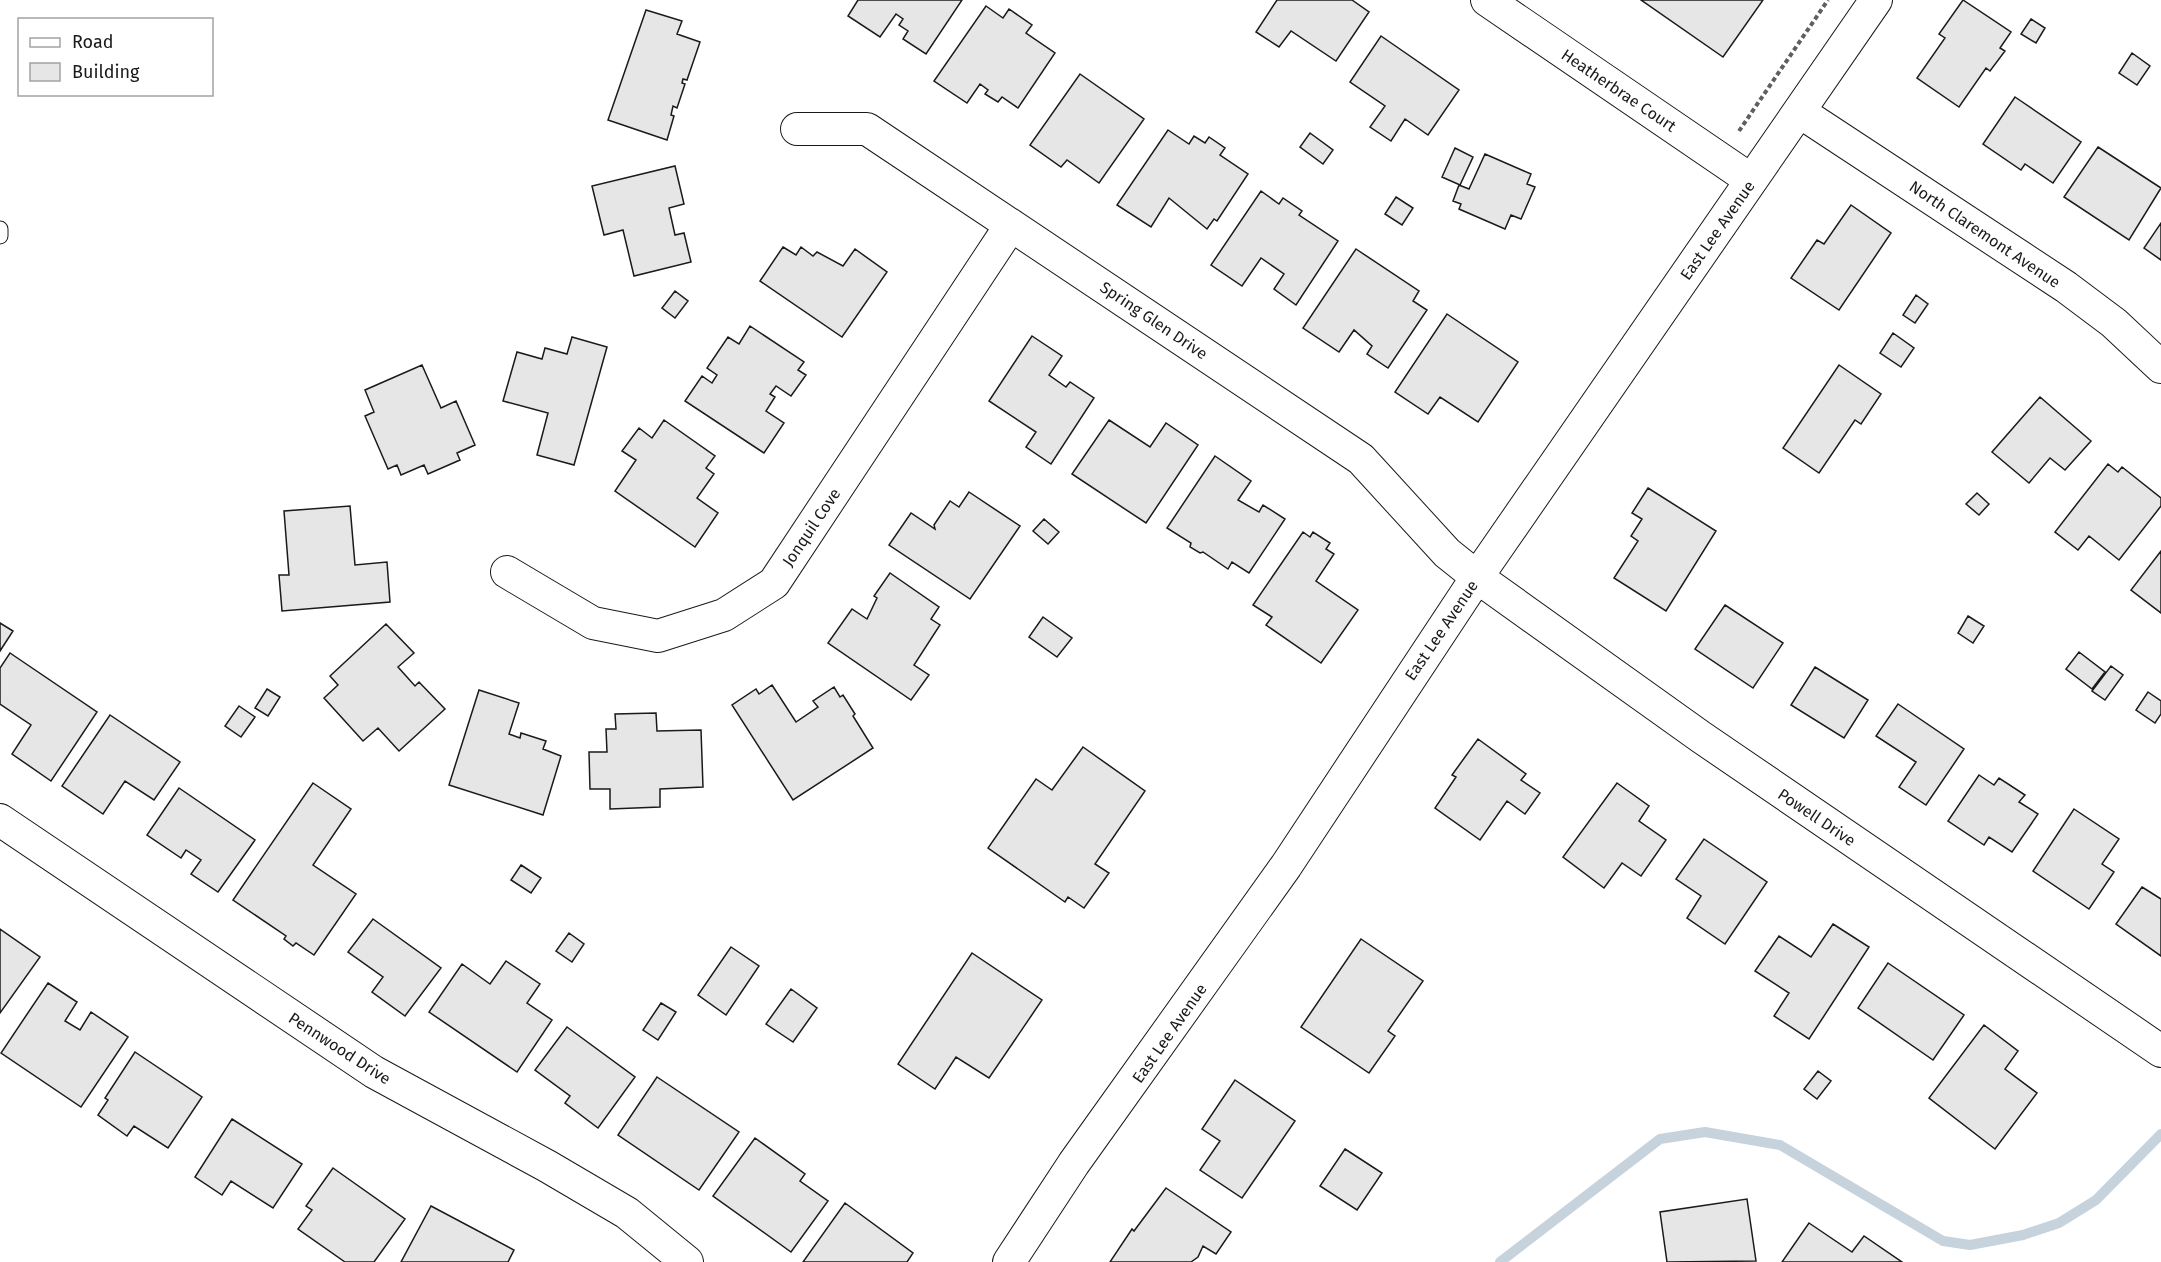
<svg xmlns="http://www.w3.org/2000/svg" width="2161" height="1262" font-family="'Fira Sans',sans-serif">
  <style>
    .lines { fill: none; stroke-linecap: round; stroke-linejoin: round }
    .stream { stroke: #c6d2dc; stroke-width: 10 }
    .building { fill: #e6e6e6; stroke: #1a1a1a; stroke-width: 1.5 }
    .service-casing { stroke: #1a1a1a; stroke-width: 17 }
    .minor-casing { stroke: #1a1a1a; stroke-width: 34 }
    .path { stroke: #5f5f5f; stroke-width: 4; stroke-dasharray: 4.5 3; stroke-linecap: butt }
    .service { stroke: #fff; stroke-width: 15 }
    .minor { stroke: #fff; stroke-width: 32 }
    .labels { text-anchor: middle; stroke-width: 4.5; stroke-linejoin: round; paint-order: stroke }
    .street-label { font-size: 16px; fill: #1a1a1a; stroke: #fff }
  </style>
  <rect width="100%" height="100%" fill="#fff"/>
  <g class="lines">
    <path class="stream" d="M 1500,1262 L 1660,1139 L 1705,1132 L 1780,1145 L 1943,1241 L 1970,1245 L 2023,1235 L 2059,1223 L 2096,1200 L 2161,1134"/>
  </g>
  <path class="building" d="M 858,0 L 962,0 L 926,54 L 903,39 L 908,31 L 899,25 L 903,19 L 896,14 L 880,37 L 848,16 Z
    M 1277,0 L 1352,0 L 1369,12 L 1336,61 L 1291,31 L 1279,47 L 1256,32 Z
    M 1641,0 L 1763,0 L 1723,57 Z
    M 1963,0 L 2011,32 L 2000,48 L 2005,51 L 1990,71 L 1986,68 L 1959,107 L 1917,78 L 1945,38 L 1939,34 Z
    M 986,6 L 1003,18 L 1009,9 L 1032,25 L 1026,33 L 1055,53 L 1018,108 L 1002,97 L 998,102 L 985,94 L 988,90 L 980,84 L 967,103 L 934,81 Z
    M 646,10 L 682,21 L 677,34 L 700,42 L 687,80 L 683,79 L 682,83 L 685,84 L 677,108 L 673,106 L 671,115 L 674,116 L 667,140 L 608,120 Z
    M 2031,19 L 2045,28 L 2036,43 L 2021,34 Z
    M 1381,36 L 1459,90 L 1428,135 L 1405,119 L 1391,141 L 1370,127 L 1385,106 L 1350,82 Z
    M 2132,53 L 2150,66 L 2137,85 L 2119,73 Z
    M 1080,74 L 1144,119 L 1099,183 L 1067,160 L 1061,167 L 1030,145 Z
    M 2015,97 L 2081,142 L 2053,183 L 2025,164 L 2021,170 L 1983,144 Z
    M 1168,130 L 1189,144 L 1194,136 L 1205,143 L 1209,137 L 1225,148 L 1220,155 L 1248,174 L 1217,221 L 1214,219 L 1207,229 L 1169,198 L 1151,227 L 1117,205 Z
    M 1310,133 L 1333,150 L 1323,164 L 1300,147 Z
    M 2098,147 L 2161,188 L 2129,240 L 2064,197 Z
    M 1455,148 L 1473,157 L 1460,185 L 1442,177 Z
    M 1485,154 L 1531,174 L 1527,184 L 1535,187 L 1521,219 L 1511,215 L 1505,229 L 1459,209 L 1461,204 L 1453,201 L 1459,185 L 1469,189 Z
    M 675,166 L 684,204 L 669,208 L 675,235 L 684,233 L 691,262 L 634,276 L 623,230 L 604,235 L 592,186 Z
    M 1261,191 L 1279,204 L 1283,198 L 1302,211 L 1299,215 L 1338,241 L 1296,305 L 1274,289 L 1284,274 L 1261,258 L 1242,286 L 1211,265 Z
    M 1396,197 L 1413,208 L 1402,225 L 1385,214 Z
    M 1851,205 L 1891,233 L 1839,310 L 1791,278 L 1817,240 L 1824,244 Z
    M 2161,223 L 2161,260 L 2144,248 Z
    M 783,247 L 796,255 L 801,247 L 813,256 L 817,252 L 843,266 L 855,249 L 887,272 L 842,337 L 760,281 Z
    M 1356,249 L 1419,291 L 1413,301 L 1427,310 L 1388,368 L 1367,354 L 1372,346 L 1354,330 L 1339,352 L 1303,328 Z
    M 675,291 L 688,301 L 675,318 L 662,308 Z
    M 1916,295 L 1928,304 L 1915,323 L 1903,315 Z
    M 1447,314 L 1518,362 L 1478,422 L 1440,397 L 1428,414 L 1395,392 Z
    M 750,326 L 804,362 L 798,370 L 806,375 L 791,396 L 776,386 L 770,394 L 775,397 L 766,411 L 784,423 L 764,453 L 685,401 L 702,376 L 712,383 L 717,375 L 707,368 L 728,337 L 739,344 Z
    M 1893,333 L 1914,348 L 1901,367 L 1880,353 Z
    M 1032,336 L 1062,356 L 1049,375 L 1066,387 L 1070,382 L 1094,398 L 1051,464 L 1026,447 L 1036,432 L 989,401 Z
    M 572,337 L 607,347 L 574,465 L 537,455 L 548,413 L 503,401 L 517,352 L 542,359 L 545,348 L 567,354 Z
    M 422,365 L 441,408 L 456,401 L 475,445 L 457,453 L 460,460 L 428,474 L 424,465 L 401,475 L 397,465 L 388,469 L 365,416 L 374,412 L 365,390 Z
    M 1839,365 L 1881,394 L 1861,424 L 1855,420 L 1819,473 L 1783,448 Z
    M 2040,397 L 2091,441 L 2065,470 L 2050,458 L 2029,483 L 1992,452 Z
    M 664,420 L 715,456 L 706,468 L 714,474 L 697,498 L 718,513 L 695,547 L 615,491 L 636,460 L 622,451 L 639,428 L 652,438 Z
    M 1109,420 L 1150,447 L 1166,423 L 1198,445 L 1146,523 L 1072,474 Z
    M 1215,456 L 1251,481 L 1238,500 L 1259,512 L 1263,505 L 1285,519 L 1249,573 L 1232,562 L 1228,569 L 1203,552 L 1200,553 L 1190,547 L 1191,543 L 1167,528 Z
    M 2108,464 L 2118,472 L 2122,467 L 2161,498 L 2161,506 L 2119,560 L 2089,536 L 2078,550 L 2055,532 Z
    M 1648,488 L 1716,531 L 1666,611 L 1614,578 L 1638,541 L 1631,536 L 1642,519 L 1632,513 Z
    M 969,492 L 1020,526 L 970,599 L 889,545 L 911,513 L 935,529 L 934,525 L 950,501 L 959,507 Z
    M 1977,493 L 1989,504 L 1979,515 L 1966,504 Z
    M 350,506 L 355,565 L 387,562 L 390,602 L 282,611 L 279,575 L 289,575 L 284,511 Z
    M 1044,519 L 1059,532 L 1048,544 L 1033,531 Z
    M 1303,532 L 1310,537 L 1313,532 L 1330,543 L 1326,549 L 1334,554 L 1316,581 L 1358,610 L 1321,663 L 1266,625 L 1272,617 L 1253,605 Z
    M 2161,551 L 2161,613 L 2131,590 Z
    M 890,573 L 939,607 L 931,619 L 940,625 L 914,665 L 929,675 L 911,700 L 828,643 L 852,609 L 867,619 L 877,598 L 874,596 Z
    M 1725,605 L 1783,643 L 1753,688 L 1695,649 Z
    M 1968,616 L 1984,626 L 1973,643 L 1958,633 Z
    M 1043,617 L 1072,638 L 1057,657 L 1029,637 Z
    M 0,623 L 13,631 L 0,651 Z
    M 386,624 L 414,653 L 398,667 L 415,686 L 419,682 L 445,709 L 399,751 L 378,728 L 363,741 L 324,698 L 338,685 L 330,676 Z
    M 2079,652 L 2105,672 L 2092,689 L 2066,669 Z
    M 10,653 L 97,712 L 51,781 L 12,754 L 31,725 L 0,704 L 0,668 Z
    M 2111,666 L 2123,675 L 2105,700 L 2092,691 Z
    M 1815,667 L 1868,700 L 1844,738 L 1791,705 Z
    M 772,685 L 796,722 L 818,707 L 813,701 L 834,687 L 840,697 L 843,695 L 855,714 L 853,716 L 873,748 L 793,800 L 732,705 L 756,689 L 759,694 Z
    M 267,689 L 280,697 L 268,716 L 255,708 Z
    M 479,690 L 519,703 L 509,734 L 520,738 L 521,733 L 546,741 L 543,749 L 561,756 L 543,815 L 449,785 Z
    M 2148,692 L 2161,701 L 2161,714 L 2155,723 L 2136,710 Z
    M 1898,704 L 1964,749 L 1926,805 L 1899,787 L 1916,762 L 1876,736 Z
    M 239,706 L 255,717 L 241,737 L 225,726 Z
    M 656,713 L 657,731 L 701,730 L 703,787 L 660,789 L 660,807 L 610,809 L 610,789 L 590,789 L 589,752 L 607,752 L 606,729 L 616,729 L 615,714 Z
    M 110,715 L 180,762 L 154,800 L 125,781 L 103,814 L 62,786 Z
    M 1478,739 L 1526,774 L 1521,780 L 1540,793 L 1525,814 L 1507,801 L 1480,840 L 1435,808 L 1456,777 L 1452,775 Z
    M 1083,747 L 1145,791 L 1095,864 L 1109,873 L 1084,908 L 1068,897 L 1065,902 L 988,848 L 1036,779 L 1052,790 Z
    M 1979,775 L 1994,785 L 1999,778 L 2025,795 L 2019,802 L 2038,814 L 2012,852 L 1989,837 L 1984,845 L 1948,821 Z
    M 313,783 L 351,809 L 313,865 L 356,894 L 314,955 L 296,943 L 293,946 L 284,939 L 286,936 L 233,900 Z
    M 1617,783 L 1649,806 L 1639,821 L 1666,840 L 1641,876 L 1622,863 L 1604,888 L 1563,857 Z
    M 179,788 L 255,840 L 218,892 L 191,874 L 201,860 L 186,850 L 181,858 L 147,835 Z
    M 2074,809 L 2119,839 L 2102,864 L 2114,872 L 2089,909 L 2033,871 Z
    M 1704,839 L 1767,882 L 1725,944 L 1687,918 L 1701,896 L 1676,879 Z
    M 521,865 L 541,878 L 531,893 L 511,880 Z
    M 2142,887 L 2161,899 L 2161,956 L 2116,924 Z
    M 373,919 L 441,968 L 405,1016 L 372,992 L 383,977 L 348,952 Z
    M 1833,924 L 1869,947 L 1809,1039 L 1774,1016 L 1789,993 L 1755,971 L 1779,936 L 1811,957 Z
    M 0,929 L 40,957 L 0,1013 Z
    M 569,933 L 584,944 L 572,962 L 556,951 Z
    M 1361,939 L 1423,981 L 1388,1031 L 1395,1036 L 1369,1073 L 1301,1027 Z
    M 731,947 L 759,966 L 726,1015 L 698,995 Z
    M 972,953 L 1042,1000 L 989,1078 L 956,1057 L 935,1089 L 898,1064 Z
    M 506,961 L 540,984 L 527,1003 L 552,1020 L 517,1072 L 429,1012 L 462,964 L 490,984 Z
    M 1888,963 L 1964,1015 L 1933,1060 L 1858,1008 Z
    M 48,983 L 77,1002 L 65,1021 L 80,1030 L 91,1012 L 128,1037 L 81,1107 L 1,1053 Z
    M 791,989 L 817,1008 L 793,1042 L 766,1024 Z
    M 661,1003 L 676,1012 L 658,1040 L 643,1030 Z
    M 1984,1025 L 2018,1051 L 2005,1069 L 2037,1093 L 1995,1149 L 1929,1098 Z
    M 567,1027 L 635,1077 L 598,1128 L 565,1103 L 570,1096 L 535,1070 Z
    M 135,1052 L 202,1097 L 168,1148 L 134,1126 L 127,1136 L 98,1115 L 108,1100 L 105,1098 Z
    M 1818,1071 L 1831,1081 L 1817,1099 L 1804,1089 Z
    M 657,1077 L 739,1132 L 699,1190 L 618,1135 Z
    M 1235,1080 L 1295,1121 L 1242,1198 L 1200,1170 L 1220,1141 L 1202,1129 Z
    M 232,1119 L 302,1164 L 273,1208 L 231,1181 L 222,1195 L 195,1177 Z
    M 755,1138 L 805,1174 L 800,1181 L 828,1201 L 791,1252 L 713,1196 Z
    M 1345,1149 L 1382,1173 L 1357,1210 L 1320,1186 Z
    M 333,1168 L 405,1219 L 374,1262 L 345,1262 L 298,1229 L 312,1210 L 306,1206 Z
    M 1166,1188 L 1231,1232 L 1216,1254 L 1203,1246 L 1198,1257 L 1191,1262 L 1110,1262 L 1132,1229 L 1134,1231 Z
    M 1747,1199 L 1756,1261 L 1667,1262 L 1660,1212 Z
    M 845,1203 L 913,1253 L 907,1262 L 803,1262 Z
    M 431,1206 L 514,1250 L 508,1262 L 401,1262 Z
    M 1809,1223 L 1852,1252 L 1864,1236 L 1902,1262 L 1782,1262 Z"/>
  <g class="lines">
    <g class="service-casing">
      <path id="service" d="M 0,229 L 0,236"/>
    </g>
    <g class="minor-casing">
      <path id="minor" d="M 1487,0 L 1751,180
        M 1800,112 L 2066,287 L 2114,323 L 2161,367
        M 797,129 L 867,129 L 1361,459 L 1447,553 L 1477,577 L 1701,737 L 2161,1051
        M 507,572 L 593,623 L 658,636 L 724,615 L 774,583 L 1011,225
        M 0,820 L 374,1072 L 547,1166 L 627,1213 L 687,1262
        M 1009,1262 L 1074,1163 L 1286,866 L 1477,577 L 1876,0"/>
    </g>
    <path class="path" d="M 1739,131 L 1828,0"/>
    <use href="#service" class="service"/>
    <use href="#minor" class="minor"/>
  </g>
  <g class="labels">
    <g class="street-label">
      <text transform="translate(1619 90) rotate(34)" y="6">Heatherbrae Court</text>
      <text transform="translate(1717 230) rotate(-55)" y="6">East Lee Avenue</text>
      <text transform="translate(1985 234) rotate(34)" y="6">North Claremont Avenue</text>
      <text transform="translate(1154 320) rotate(34)" y="6">Spring Glen Drive</text>
      <text transform="translate(811 527) rotate(-56)" y="6">Jonquil Cove</text>
      <text transform="translate(1441 630) rotate(-56)" y="6">East Lee Avenue</text>
      <text transform="translate(1817 817) rotate(34)" y="6">Powell Drive</text>
      <text transform="translate(1169 1033) rotate(-55)" y="6">East Lee Avenue</text>
      <text transform="translate(340 1048) rotate(33)" y="6">Pennwood Drive</text>
    </g>
  </g>
  <rect x="18" y="18" width="195" height="78" fill="#ffffff" stroke="#a3a3a3" stroke-width="1.5"/>
  <rect x="30" y="38" width="30" height="9" fill="#ffffff" stroke="#a3a3a3" stroke-width="1.5"/>
  <text x="72" y="48" font-size="18" fill="#1a1a1a">Road</text>
  <rect x="30" y="63" width="30" height="18" fill="#e6e6e6" stroke="#a3a3a3" stroke-width="1.5"/>
  <text x="72" y="78" font-size="18" fill="#1a1a1a">Building</text>
</svg>
